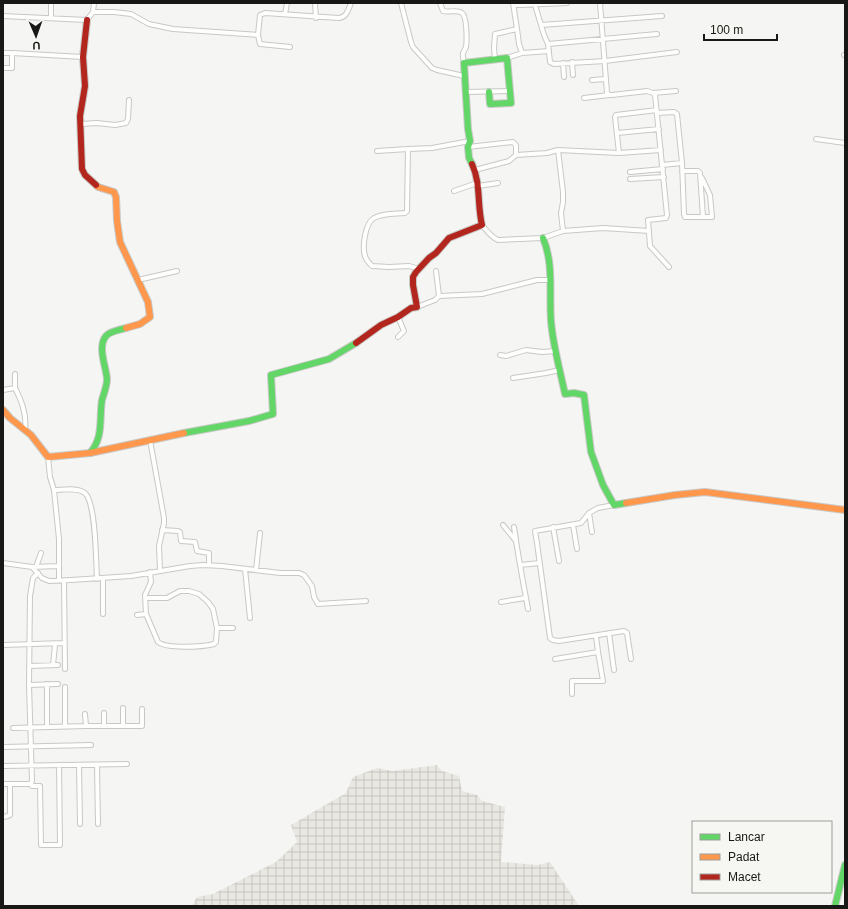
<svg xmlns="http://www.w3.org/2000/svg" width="848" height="909" font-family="Helvetica,sans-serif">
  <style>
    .industrial { fill: url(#industrial-grid) }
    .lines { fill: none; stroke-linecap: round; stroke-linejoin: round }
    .street-casing { stroke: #c8c8c6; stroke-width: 6 }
    .fast-casing { stroke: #c8c8c6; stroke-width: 8 }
    .slow-casing { stroke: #c8c8c6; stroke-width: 8 }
    .jam-casing { stroke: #c8c8c6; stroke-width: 8 }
    .street { stroke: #fefefd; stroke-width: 4 }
    .fast { stroke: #63d668; stroke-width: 6 }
    .slow { stroke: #ff974d; stroke-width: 6 }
    .jam { stroke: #b3261e; stroke-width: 6 }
  </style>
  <defs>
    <pattern id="industrial-grid" width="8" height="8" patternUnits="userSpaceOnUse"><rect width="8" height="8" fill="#e8e7e1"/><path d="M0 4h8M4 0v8" fill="none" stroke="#c6c5c0"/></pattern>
  </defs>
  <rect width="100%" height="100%" fill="#f5f5f3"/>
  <path class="industrial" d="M 437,765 L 442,771 L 459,776 L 462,791 L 477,795 L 482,801 L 505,807 L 501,862 L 538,865 L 550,862 L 579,906 L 192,906 L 197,897 L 213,894 L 276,862 L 297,842 L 291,825 L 346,793 L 353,777 L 377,768 L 393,771 Z"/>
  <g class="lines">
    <g class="street-casing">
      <path id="street" d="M 51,3 L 51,18
        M 315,3 L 316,18
        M 401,3 L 411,42 L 413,47 L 432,68 L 437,70 L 464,76
        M 440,3 L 443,11 C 449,13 457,9 462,13 C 467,16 467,41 466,47 C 465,49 464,51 463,53 C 462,55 464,60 464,63
        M 517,3 L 517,5 L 521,5 L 567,3
        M 600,3 L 607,93 L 609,95 L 612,95 L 647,91 L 653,93 L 655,95 L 667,215 L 666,218 L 648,220 L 650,246 L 669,267
        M 535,5 L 544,35 L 548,44 L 657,34
        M 93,12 L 114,12 L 131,14 L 149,24 L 173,29 L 258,35 L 260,15 L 265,13 L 339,18 C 347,17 348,10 351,3
        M 285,14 L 287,3
        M 3,16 L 87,20 L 93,12 L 94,3
        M 541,25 L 662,16
        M 517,29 L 519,44 L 522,53
        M 258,35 L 260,44 L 290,47
        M 548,44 L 550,62 L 554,64 L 605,61 L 677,52
        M 3,53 L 12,53 L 83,57
        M 844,55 L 845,55
        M 507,58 L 522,53 L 549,51
        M 495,60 L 494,48 L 495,34 L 517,29 L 513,3
        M 572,62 L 573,75
        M 563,63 L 564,77
        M 3,68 L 12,68 L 12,53
        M 592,80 L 605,79
        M 466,92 L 510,91
        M 653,93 L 676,91
        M 584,98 L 609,95
        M 657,113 L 674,112 L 677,114 L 682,163 L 662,165
        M 81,124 L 97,123 L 115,125 L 126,123 L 128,119 L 129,100
        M 617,133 L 659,129
        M 816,139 L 845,143
        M 468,147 L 513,142 L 516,145 L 516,155
        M 377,151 L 408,149
        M 619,153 L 615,117 L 616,115 L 657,110
        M 682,163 L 684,214 L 685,217 L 712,217 L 710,195 L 702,178
        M 475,170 L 509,161 L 516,155 L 547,153 L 558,150 L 619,153 L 661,150
        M 682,171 L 698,171 L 700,173 L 703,217
        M 630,172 L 663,169
        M 630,179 L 664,177
        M 478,186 L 498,183
        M 454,191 L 477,183
        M 482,225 C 487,231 491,237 498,240 L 543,238 L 563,231 L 561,213 L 563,202 L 563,192 L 558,150
        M 563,231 L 603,228 L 649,231
        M 419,269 L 409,266 L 389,267 L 372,266 C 369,263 366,260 365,256 C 362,247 365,223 374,218 C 383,213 395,214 405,213 L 407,211 L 408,149 L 432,148 L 470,141
        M 138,280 L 177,271
        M 439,296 L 482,294 L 537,280 L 550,280
        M 417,307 L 435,300 L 439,296 L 436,271
        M 398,317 L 404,331 L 398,337
        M 500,355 L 506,356 L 526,350 L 542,352 L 556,351
        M 513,378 L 546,373 L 560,370
        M 15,388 C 22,401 27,415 25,430
        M 3,390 L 15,388 L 15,374
        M 150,440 L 164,518 L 164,523 L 159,546 L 160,570
        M 48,457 L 50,477 L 54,490 L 59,539 L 59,580
        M 54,490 C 62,490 78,487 85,493 C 96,503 96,562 97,579
        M 614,505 L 598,508 L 589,513 L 581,523 L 535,531 L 537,543 L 550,638 L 553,640 L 559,641 L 624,631 L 627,633 L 631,659
        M 589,513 L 592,532
        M 503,525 L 516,541 L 520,565
        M 573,525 L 577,549
        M 514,527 L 516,540
        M 553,527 L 559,561
        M 162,530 L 178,531 L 180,532 L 181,541 L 195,542 L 197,551 L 209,553 L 209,565
        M 3,563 L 32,567 L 42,578 L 49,581 L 71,580 L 131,576 L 190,566 L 203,565 L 222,566 L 280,573 L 299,573 L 304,575 L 312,586 L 314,597 L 318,604 L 366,601
        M 32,567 L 59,566
        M 36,567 L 41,553
        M 245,569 L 250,618
        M 256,570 L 260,533
        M 64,581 L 65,669
        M 145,598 L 167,598 L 180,591 L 189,591 L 199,594 L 208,602 L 213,609 L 217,628
        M 501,602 L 525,598
        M 528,609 L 520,565 L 540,563
        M 103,614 L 103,578
        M 146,614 L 158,642 C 167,649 202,647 214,644 L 216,642 L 217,628 L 233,628
        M 137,615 L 146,614 L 145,595 L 151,582 L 150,572
        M 609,633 L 614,670
        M 3,645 L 64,643
        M 555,659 L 598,652 L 596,636
        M 53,665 L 55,645
        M 29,666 L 58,665
        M 47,684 L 47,727
        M 29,685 L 58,684
        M 65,687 L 65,726
        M 572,694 L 572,681 L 603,681 L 598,652
        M 123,708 L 123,726
        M 104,713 L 104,726
        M 86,726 L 142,726 L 142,709
        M 13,728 L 86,726 L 85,714
        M 3,747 L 91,745
        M 79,765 L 80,824
        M 97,765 L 98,824
        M 3,766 L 127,764
        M 31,783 L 32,786 L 40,786 L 41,845 L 60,845 L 59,765
        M 3,784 L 30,784 L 32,781 L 29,685 L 30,596 L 33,578 L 38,573
        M 3,817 L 8,816 L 10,815 L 10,784"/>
    </g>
    <g class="fast-casing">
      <path id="fast" d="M 472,164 L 469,158 L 468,147 L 470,141 L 468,129 L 464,63 L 507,58 L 511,103 L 490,104 L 489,92
        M 543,238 C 554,264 549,293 551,321 C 553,346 560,370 565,394 L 574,393 L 584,395 L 591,452 L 603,485 L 614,505 L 626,503
        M 184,433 L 249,421 L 273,414 L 271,375 L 329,359 L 356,343
        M 90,453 C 104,437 99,419 102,400 C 104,393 107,386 107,379 C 106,366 97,347 106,336 C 110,331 120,330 126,328
        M 835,906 L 845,865"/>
    </g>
    <g class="slow-casing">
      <path id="slow" d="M 96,185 L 98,187 L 114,192 L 116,197 L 117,221 L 120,242 L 148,302 L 150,317 L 140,324 L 126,328
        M 3,410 L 10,418 L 31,435 L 48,457 L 90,453 L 184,433
        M 626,503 L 675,495 L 705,492 L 845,510"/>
    </g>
    <g class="jam-casing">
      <path id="jam" d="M 87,20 L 83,57 L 85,86 L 80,116 L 82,169 L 85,175 L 96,185
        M 356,343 L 381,325 L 398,317 L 411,308 L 417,307 L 413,285 L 413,277 L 416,272 L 429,258 L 436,253 L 449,238 L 482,225 C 477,205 481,183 472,164"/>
    </g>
    <use href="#street" class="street"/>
    <use href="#fast" class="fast"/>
    <use href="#slow" class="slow"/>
    <use href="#jam" class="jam"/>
  </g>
  <rect width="848" height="909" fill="none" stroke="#181816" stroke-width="8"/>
  <rect x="692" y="821" width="140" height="72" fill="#f6f6f2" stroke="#9d9d9a"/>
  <rect x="700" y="834" width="20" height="6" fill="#63d668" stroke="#9d9d9a"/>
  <text x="728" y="841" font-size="12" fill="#181816">Lancar</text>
  <rect x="700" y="854" width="20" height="6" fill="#ff974d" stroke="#9d9d9a"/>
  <text x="728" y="861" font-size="12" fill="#181816">Padat</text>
  <rect x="700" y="874" width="20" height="6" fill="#b3261e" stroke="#9d9d9a"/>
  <text x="728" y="881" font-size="12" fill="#181816">Macet</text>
  <g transform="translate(36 36) rotate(178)" stroke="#f6f6f2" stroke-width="3" paint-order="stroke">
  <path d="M0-3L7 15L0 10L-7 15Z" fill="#181816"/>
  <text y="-6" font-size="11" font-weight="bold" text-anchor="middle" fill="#181816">U</text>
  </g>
  <path d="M704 34v6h73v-6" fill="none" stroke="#181816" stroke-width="2"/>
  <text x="710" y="34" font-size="12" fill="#181816" stroke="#f6f6f2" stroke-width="3" paint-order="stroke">100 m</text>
</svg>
